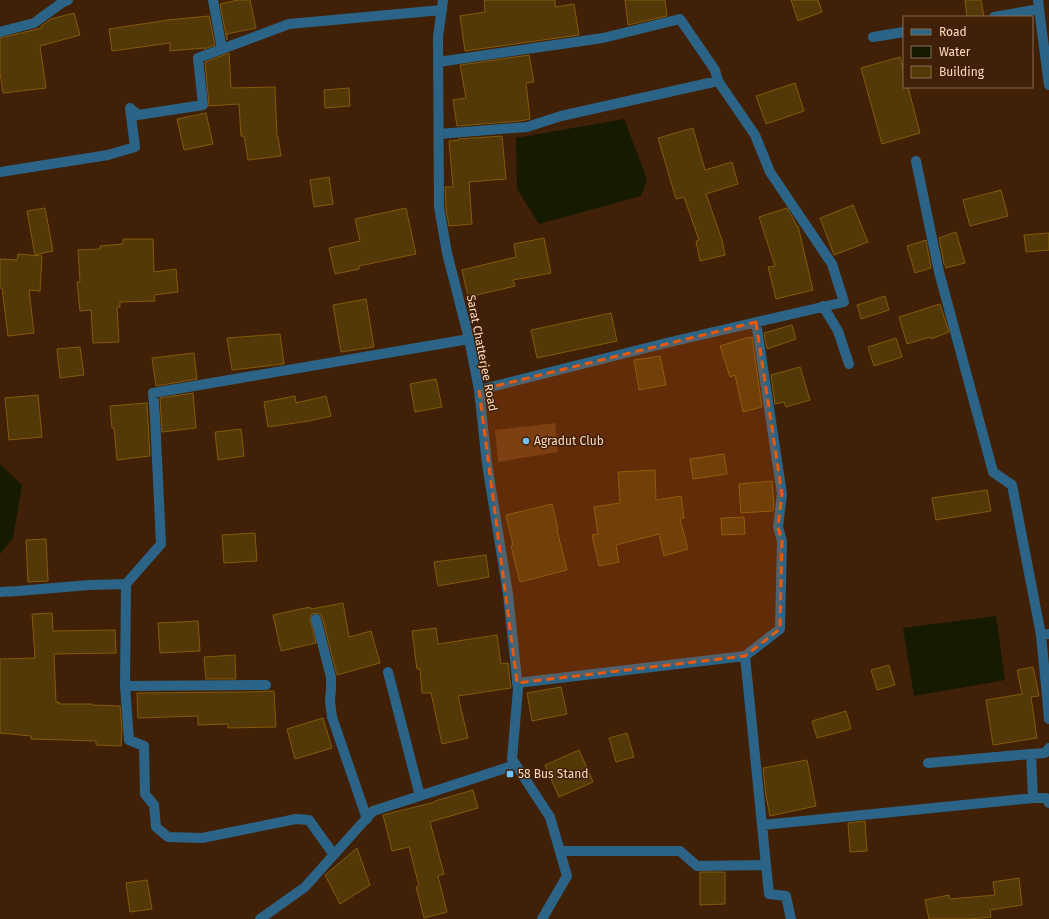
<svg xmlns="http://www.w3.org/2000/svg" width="1049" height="919" font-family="'Fira Sans',sans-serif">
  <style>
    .green { fill: #653915 }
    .water { fill: #161a00 }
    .building { fill: #543908; stroke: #825a0b }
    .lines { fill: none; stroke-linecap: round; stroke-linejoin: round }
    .minor { stroke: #2b6486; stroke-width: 10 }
    .tertiary { stroke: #2b6486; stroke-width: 10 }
    .marked { fill: #e8590c; fill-opacity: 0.2; stroke: #e8590c; stroke-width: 3; stroke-dasharray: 8 5; stroke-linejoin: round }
    .poi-dot { fill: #70c2f4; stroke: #402107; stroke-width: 1.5 }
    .labels { text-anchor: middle; stroke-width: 3; stroke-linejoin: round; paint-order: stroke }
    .street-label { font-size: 12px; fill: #fbd9c1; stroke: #402107 }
    .poi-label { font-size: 12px; fill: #fbd9c1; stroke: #402107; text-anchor: start }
  </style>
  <rect width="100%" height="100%" fill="#402107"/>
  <path class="green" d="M 555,423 L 558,452 L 498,462 L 495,430 Z"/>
  <path class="water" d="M 624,119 L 647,179 L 641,196 L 539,224 L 517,189 L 516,138 Z
    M 0,464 L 22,485 L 13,538 L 0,554 Z
    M 996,616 L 1005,680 L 914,696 L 903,628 Z"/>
  <path class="building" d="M 238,0 L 250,0 L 256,28 L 227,34 L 227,40 L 220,4 Z
    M 484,0 L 555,0 L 555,7 L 574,4 L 579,35 L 465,51 L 460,16 L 485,12 Z
    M 625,0 L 665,0 L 667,16 L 628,25 Z
    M 791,0 L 818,0 L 822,12 L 798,21 Z
    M 965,0 L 981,0 L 984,17 L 967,17 Z
    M 74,13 L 80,35 L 40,46 L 46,88 L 3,93 L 0,72 L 0,38 L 42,28 L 41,26 L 51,19 Z
    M 209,16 L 215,45 L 204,49 L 204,48 L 170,51 L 170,43 L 112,51 L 109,29 L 168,20 Z
    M 229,53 L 231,88 L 275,87 L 277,137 L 278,137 L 281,156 L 248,160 L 244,136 L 241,136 L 239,104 L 209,106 L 205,62 Z
    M 529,55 L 534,82 L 526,83 L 530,119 L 520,121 L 457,126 L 453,100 L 466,98 L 460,65 Z
    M 900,57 L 904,73 L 904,87 L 908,87 L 920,133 L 882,144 L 861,68 Z
    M 795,83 L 804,111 L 766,124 L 756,96 Z
    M 349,88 L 350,106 L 325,108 L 324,90 Z
    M 206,113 L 213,144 L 184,150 L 177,119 Z
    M 693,128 L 705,170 L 732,162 L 738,184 L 706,194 L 722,240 L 725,255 L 700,261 L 696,241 L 699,240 L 684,197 L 676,199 L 658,138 Z
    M 502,136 L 506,179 L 469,182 L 472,224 L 449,226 L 446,209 L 445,187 L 453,187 L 449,141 L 459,140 L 458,139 Z
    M 329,177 L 333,204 L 314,207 L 310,180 Z
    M 1001,190 L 1008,216 L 970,226 L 963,200 Z
    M 853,205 L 868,242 L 834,255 L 820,218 Z
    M 45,208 L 53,251 L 35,255 L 27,211 Z
    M 406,208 L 416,254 L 359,266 L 359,269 L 335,274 L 329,248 L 360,241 L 355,219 Z
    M 787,208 L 794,220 L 797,227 L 798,226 L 813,290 L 776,299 L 768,267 L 775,266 L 759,217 Z
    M 956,232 L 965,263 L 946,268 L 945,264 L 944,264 L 939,238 Z
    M 1049,233 L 1049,250 L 1026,252 L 1024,235 Z
    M 544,238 L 551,273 L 513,280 L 515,286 L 468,297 L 462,270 L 516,257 L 514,244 Z
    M 123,239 L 153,239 L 154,272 L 176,269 L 178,292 L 154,295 L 155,301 L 120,302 L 120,307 L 117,307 L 119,342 L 93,343 L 91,310 L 80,311 L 77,282 L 80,282 L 78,250 L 100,249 L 100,246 L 123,244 Z
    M 926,240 L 931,268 L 915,273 L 907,246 Z
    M 18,254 L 42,256 L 40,291 L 29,290 L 34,333 L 8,336 L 2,288 L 0,288 L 0,259 L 17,260 Z
    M 885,296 L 889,310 L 861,319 L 857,305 Z
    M 366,299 L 374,347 L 341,352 L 333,305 Z
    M 940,304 L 949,332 L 931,339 L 930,337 L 907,344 L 899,317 Z
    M 611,313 L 617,341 L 537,358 L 531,330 Z
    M 792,325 L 796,339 L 767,349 L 764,333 Z
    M 280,334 L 284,364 L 232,370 L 227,338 Z
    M 749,337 L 749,338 L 752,337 L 762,407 L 743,412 L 735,375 L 730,377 L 720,346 Z
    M 896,338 L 902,357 L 874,366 L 868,347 Z
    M 80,347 L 84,375 L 60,378 L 57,349 Z
    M 194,353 L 197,379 L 156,386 L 152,358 Z
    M 660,356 L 666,385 L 639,390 L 634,360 Z
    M 800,367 L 810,400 L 786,407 L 784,402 L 775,404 L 771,375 Z
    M 436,379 L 442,407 L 415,412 L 410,384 Z
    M 193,393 L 196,428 L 162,432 L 160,398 Z
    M 38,395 L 42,437 L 9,440 L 5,398 Z
    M 295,396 L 296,403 L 326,396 L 331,416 L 309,421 L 268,427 L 264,402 Z
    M 147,403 L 150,456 L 117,460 L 114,428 L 112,428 L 110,406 Z
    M 241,429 L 244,456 L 218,460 L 215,432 Z
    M 724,454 L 727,474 L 693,479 L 690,459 Z
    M 655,470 L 656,500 L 681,496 L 684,518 L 680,519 L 688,549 L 664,556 L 659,534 L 616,545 L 619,562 L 599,566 L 592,535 L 598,534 L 594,507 L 620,503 L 618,472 Z
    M 772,481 L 774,505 L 773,511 L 741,513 L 739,484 Z
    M 987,490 L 991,511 L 936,520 L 932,498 Z
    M 552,504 L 558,529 L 557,530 L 567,570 L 520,582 L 511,546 L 513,545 L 506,515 Z
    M 744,517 L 745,534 L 722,535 L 721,518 Z
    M 255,533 L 257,561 L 224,563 L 222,535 Z
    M 46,539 L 48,581 L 28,582 L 26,540 Z
    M 486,555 L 489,577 L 438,586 L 434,562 Z
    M 343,603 L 349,637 L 371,631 L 380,663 L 337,675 L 322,617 L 320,614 L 317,613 L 312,614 L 310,618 L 316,643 L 281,651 L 273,615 L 310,607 L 311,609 Z
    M 52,613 L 53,631 L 115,630 L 116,653 L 54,654 L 56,702 L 59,702 L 59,704 L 92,704 L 92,705 L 120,706 L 122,729 L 121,746 L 96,745 L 96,741 L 31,739 L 31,736 L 0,733 L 0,659 L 35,658 L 32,614 Z
    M 198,621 L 200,651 L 160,653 L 158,623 Z
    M 436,628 L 438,644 L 497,635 L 501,664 L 508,663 L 511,688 L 458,696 L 468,738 L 442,744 L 431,693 L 422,693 L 420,669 L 417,669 L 412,631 Z
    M 235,655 L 236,679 L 206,679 L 204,657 Z
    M 889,665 L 895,685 L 877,690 L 871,670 Z
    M 1033,667 L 1039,696 L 1031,697 L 1037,738 L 993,745 L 986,700 L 1022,694 L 1017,670 Z
    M 561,687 L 567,714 L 532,721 L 527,693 Z
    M 274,691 L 276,727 L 228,728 L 228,724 L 198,725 L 198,716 L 138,718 L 137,693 L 247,692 Z
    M 846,711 L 851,729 L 817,738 L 812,721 Z
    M 323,718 L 332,748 L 295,759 L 287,729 Z
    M 627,733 L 634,757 L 616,762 L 609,738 Z
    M 579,750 L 593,782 L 559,797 L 545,765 Z
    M 807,760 L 816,806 L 770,816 L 766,796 L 763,768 Z
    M 473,790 L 478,808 L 430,822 L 444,874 L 438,876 L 447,912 L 424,918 L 416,887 L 419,886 L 409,847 L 392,851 L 383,815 L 435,802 L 435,801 Z
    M 865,821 L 867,851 L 850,852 L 848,823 Z
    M 357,848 L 370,885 L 340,904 L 325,875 Z
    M 700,872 L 725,872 L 725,904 L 700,905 Z
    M 1019,878 L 1022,905 L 990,910 L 991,917 L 968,919 L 929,919 L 925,900 L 949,895 L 950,899 L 995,895 L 993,882 Z
    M 147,880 L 152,909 L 130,912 L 126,883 Z"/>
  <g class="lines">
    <path class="minor" d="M 213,0 L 222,49
      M 1038,0 L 1039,9 L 1049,85
      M 994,17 L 1039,9
      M 0,32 L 34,23 L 63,2 L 68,0
      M 873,37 L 904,32
      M 438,62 L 603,38 L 680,19 L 715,70 L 718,81
      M 439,134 L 527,127 L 561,116 L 718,81 L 755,135 L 770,172 L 832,264 L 844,302 L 666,343 L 479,390
      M 916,161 L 939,272 L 993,472 L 1012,485 L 1041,635 L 1049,634
      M 0,172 L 108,155 L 135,147 L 130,108 L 138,115 L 203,105 L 198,58 L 289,24 L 442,10
      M 823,306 L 838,331 L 849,364
      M 126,584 L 161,544 L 155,417 L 153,393 L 469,339
      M 0,592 L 18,591 L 89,585 L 126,584 L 125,686 L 266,685
      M 316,619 L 331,677 L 331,689 L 330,701 L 332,717 L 367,819
      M 1041,635 L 1047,696
      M 745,656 L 780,629 L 782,541 L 778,527 L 782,494 L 756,322
      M 388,672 L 420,796
      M 517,683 L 745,656 L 766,865
      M 125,686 L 129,740 L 144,746 L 145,794 L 154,805 L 156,827 L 168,837 L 202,838 L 296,819 L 309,820 L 334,855
      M 1049,696 L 1047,696 L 1049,719
      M 928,763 L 1031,754
      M 1033,798 L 1031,754 L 1045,753 L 1049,748
      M 762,825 L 1033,798 L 1046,798 L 1049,803
      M 560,851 L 680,851 L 697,866 L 766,865 L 769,894 L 786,896 L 791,919
      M 260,919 L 305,887 L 373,811 L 515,765"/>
    <path class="tertiary" d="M 443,0 L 438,37 L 439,207 L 447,253 L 469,339 L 479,390 L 487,464 L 508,594 L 518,689 L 512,759 L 550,817 L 567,876 L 542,919"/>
  </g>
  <path class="marked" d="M 756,322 L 782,494 L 778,527 L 782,541 L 780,629 L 745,656 L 517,683 L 479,390 Z"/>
  <g class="poi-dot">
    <circle cx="526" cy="441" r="4"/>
    <rect x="506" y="770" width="8" height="8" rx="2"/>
  </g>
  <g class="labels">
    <g class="street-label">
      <text transform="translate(482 353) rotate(79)" y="4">Sarat Chatterjee Road</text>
    </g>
    <g class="poi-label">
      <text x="534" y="445">Agradut Club</text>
      <text x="518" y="778">58 Bus Stand</text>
    </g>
  </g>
  <rect x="903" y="16" width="130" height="72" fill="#402107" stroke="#8b6b51"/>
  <rect x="911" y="29" width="20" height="6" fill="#2b6486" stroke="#8b6b51"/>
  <text x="939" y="36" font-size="12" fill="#fbd9c1">Road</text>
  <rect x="911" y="46" width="20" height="12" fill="#161a00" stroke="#8b6b51"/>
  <text x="939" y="56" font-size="12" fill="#fbd9c1">Water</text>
  <rect x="911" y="66" width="20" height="12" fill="#543908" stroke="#8b6b51"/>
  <text x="939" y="76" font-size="12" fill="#fbd9c1">Building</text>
</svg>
